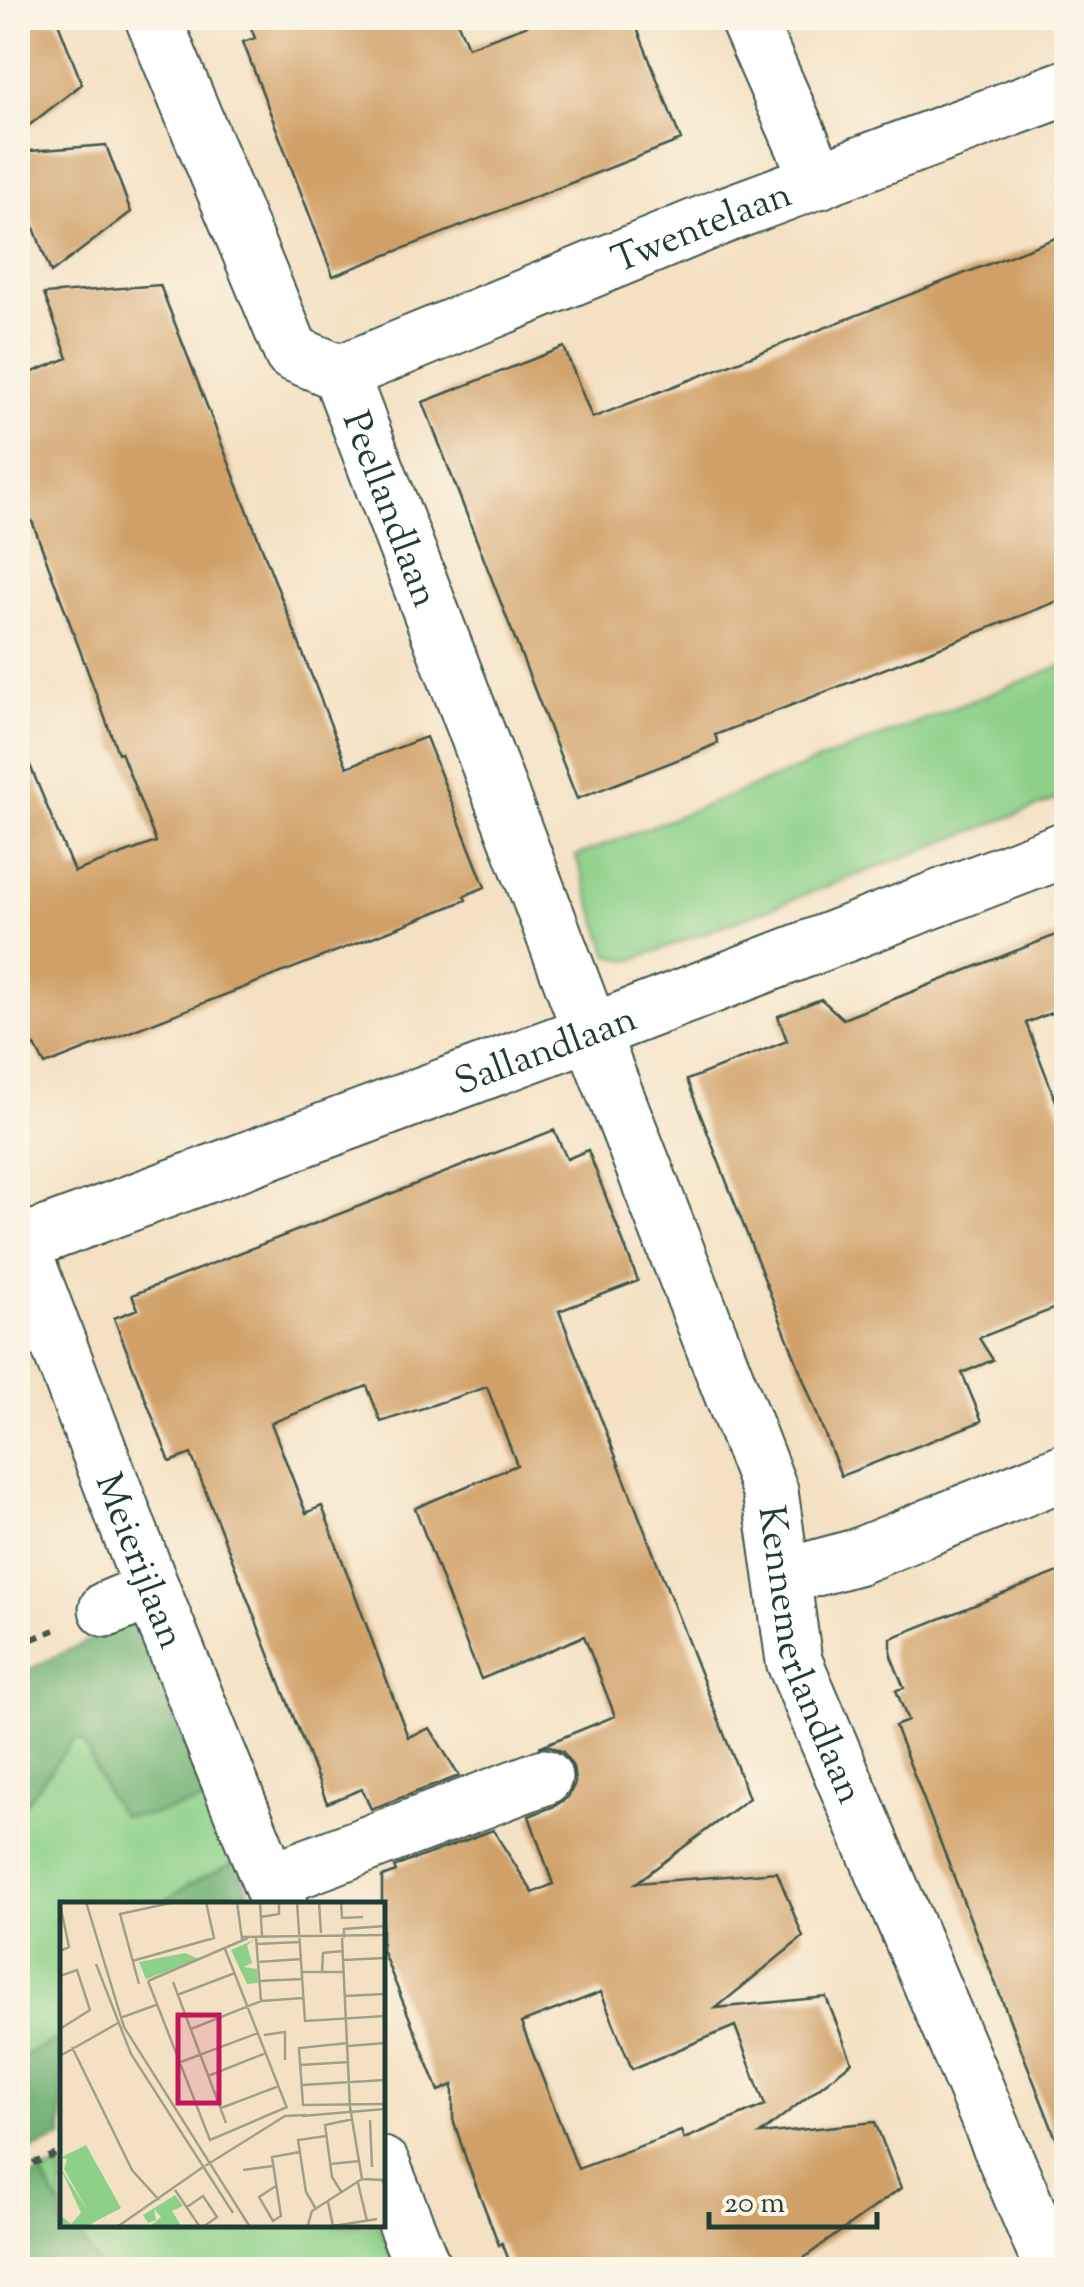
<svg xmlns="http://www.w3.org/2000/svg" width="1084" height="2287" font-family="'Sorts Mill Goudy',serif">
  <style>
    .green { fill: #8cd089; stroke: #56865e; stroke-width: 2.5 }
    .forest { fill: #71b275; stroke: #487854; stroke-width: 2.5 }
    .building { fill: #d0a068; fill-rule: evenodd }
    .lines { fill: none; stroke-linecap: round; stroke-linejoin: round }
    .minor-casing { stroke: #3f564a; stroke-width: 59 }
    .path { stroke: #3f564a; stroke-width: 6; stroke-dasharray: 8 8; stroke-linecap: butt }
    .minor { stroke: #fff; stroke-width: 55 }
    .labels { text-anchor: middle; stroke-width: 10; stroke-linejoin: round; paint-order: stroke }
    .street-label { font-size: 38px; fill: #1f3d34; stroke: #fcf5e5 }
    .inset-road { fill: none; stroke: #9f9f8a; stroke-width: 2.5 }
    .view { fill: #c2185b; fill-opacity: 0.15; stroke: #c2185b; stroke-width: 5 }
    .inset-edge { fill: none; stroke: #1f3d34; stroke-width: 5 }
  </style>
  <rect width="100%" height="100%" fill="#fcf5e5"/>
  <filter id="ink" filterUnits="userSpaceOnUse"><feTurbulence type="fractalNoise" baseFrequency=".01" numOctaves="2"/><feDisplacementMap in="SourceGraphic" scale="20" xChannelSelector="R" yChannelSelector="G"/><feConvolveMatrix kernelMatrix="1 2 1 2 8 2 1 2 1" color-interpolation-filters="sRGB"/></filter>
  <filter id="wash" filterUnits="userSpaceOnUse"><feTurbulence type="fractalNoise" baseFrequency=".0048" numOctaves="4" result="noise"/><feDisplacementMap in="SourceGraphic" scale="40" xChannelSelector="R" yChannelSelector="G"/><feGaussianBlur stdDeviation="2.25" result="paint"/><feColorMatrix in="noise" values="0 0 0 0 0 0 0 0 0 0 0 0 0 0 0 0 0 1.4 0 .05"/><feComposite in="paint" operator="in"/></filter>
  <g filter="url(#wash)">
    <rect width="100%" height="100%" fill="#f4e1c4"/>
    <path class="green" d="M 1066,664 L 1066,796 L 630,961 L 609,955 L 576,856 Z
      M 73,1740 L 83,1741 L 107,1795 L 146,1816 L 212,1799 L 237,1862 L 190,1884 L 161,1904 L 62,1904 L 62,2038 L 18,2058 L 18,1813 Z
      M 62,2166 L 62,2209 L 41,2174 Z
      M 72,2225 L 379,2225 L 397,2269 L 100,2269 Z"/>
    <path class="forest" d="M 134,1618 L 212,1799 L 146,1816 L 121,1815 L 107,1795 L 83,1741 L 73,1740 L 18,1813 L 18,1675 Z
      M 237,1862 L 254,1904 L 161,1904 L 190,1884 Z
      M 62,2038 L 62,2138 L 18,2155 L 18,2058 Z
      M 41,2174 L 62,2209 L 62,2224 L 72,2225 L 100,2269 L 18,2269 L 18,2182 Z"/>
    <g id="blocks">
      <path class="building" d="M 247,18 L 456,18 L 468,47 L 547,18 L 633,18 L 681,140 L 333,276 L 243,42 L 255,38 Z
        M 57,20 L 82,84 L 18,134 L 18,24 Z
        M 106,145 L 131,212 L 51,273 L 18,185 L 18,152 Z
        M 1066,234 L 1066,598 L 715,735 L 718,743 L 700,751 L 577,799 L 423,402 L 564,347 L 592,418 Z
        M 160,285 L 347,767 L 426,737 L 485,887 L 464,896 L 466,900 L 396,928 L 45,1065 L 35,1046 L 18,1054 L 18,736 L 74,872 L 156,842 L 121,752 L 118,753 L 32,521 L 18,527 L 18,378 L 68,358 L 44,294 Z
        M 1066,931 L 1066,1007 L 1026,1023 L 1066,1127 L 1066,1304 L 979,1338 L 993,1360 L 962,1373 L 982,1421 L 841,1476 L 687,1080 L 787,1041 L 778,1016 L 821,999 L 843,1019 Z
        M 554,1130 L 567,1159 L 588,1150 L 638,1281 L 559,1311 L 749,1798 L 636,1883 L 777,1872 L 803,1937 L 716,2008 L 826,1997 L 852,2062 L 760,2134 L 875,2122 L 901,2188 L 787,2270 L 513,2270 L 502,2243 L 499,2245 L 467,2162 L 453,2119 L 453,2085 L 439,2091 L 382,1950 L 382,1877 L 396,1872 L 394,1867 L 493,1830 L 533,1893 L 553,1884 L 529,1816 L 555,1806 L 568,1797 L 575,1783 L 573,1767 L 563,1752 L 550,1746 L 539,1747 L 615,1716 L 584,1636 L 481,1679 L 458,1623 L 415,1508 L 517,1465 L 487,1387 L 381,1422 L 367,1386 L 271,1423 L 306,1513 L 322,1506 L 408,1737 L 430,1728 L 459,1776 L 371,1809 L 362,1789 L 327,1803 L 191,1454 L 170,1462 L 114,1318 L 138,1309 L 132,1295 ZM 601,1992 L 632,2069 L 735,2026 L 765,2105 L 684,2139 L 681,2131 L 578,2169 L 521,2023 Z
        M 1066,1569 L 1066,2158 L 1064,2159 L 895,1726 L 908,1721 L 896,1690 L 904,1688 L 891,1656 L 891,1638 Z"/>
    </g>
  </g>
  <g filter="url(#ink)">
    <use href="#blocks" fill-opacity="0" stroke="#3f564a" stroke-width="2.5"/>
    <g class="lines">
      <g class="minor-casing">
        <g id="minor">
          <path id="s1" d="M 153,18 L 292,353 L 340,373 L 591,1032 L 770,1491 L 794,1661 L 1053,2270"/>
          <path d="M 747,18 L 819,181"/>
          <path id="s2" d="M 340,373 L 725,215 L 1066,88"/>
          <path id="s3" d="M 18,1238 L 152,1590 L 279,1904"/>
          <path id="s4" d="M 20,1244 L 591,1032 L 1066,849"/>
          <path d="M 783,1577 L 856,1557 L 1066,1471"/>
          <path d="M 107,1609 L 152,1590"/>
          <path d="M 270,1881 L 544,1777"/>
          <path d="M 382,2165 L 424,2270"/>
        </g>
      </g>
      <path class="path" d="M 18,1645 L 59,1628
        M 18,2169 L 62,2152"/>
      <use href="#minor" class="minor"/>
    </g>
  </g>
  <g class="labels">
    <g class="street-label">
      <text dy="13" stroke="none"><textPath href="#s2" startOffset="390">Twentelaan</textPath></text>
      <text dy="13" stroke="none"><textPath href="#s1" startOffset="560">Peellandlaan</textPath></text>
      <text dy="13" stroke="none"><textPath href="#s4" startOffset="560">Sallandlaan</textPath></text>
      <text dy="13" stroke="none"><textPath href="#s3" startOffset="345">Meierijlaan</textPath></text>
      <text dy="13" stroke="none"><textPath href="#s1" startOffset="1782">Kennemerlandlaan</textPath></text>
    </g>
  </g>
  <g transform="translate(60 1902)">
    <rect width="325" height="325" fill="#f4e1c4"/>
    <path d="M 196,37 L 187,43 L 192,61 L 184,65 L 197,67 L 198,81 L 187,82 L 171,48 ZM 125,51 L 139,57 L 86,77 L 79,60 ZM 26,243 L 61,306 L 25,325 L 0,325 L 0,313 L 11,322 L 21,311 L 0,265 L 27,308 L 4,267 L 7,257 L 0,256 ZM 115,293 L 123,304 L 112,309 L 122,325 L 89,325 L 101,315 L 94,307 L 96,318 L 88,321 L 83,313 Z" fill="#8cd089"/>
    <path class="inset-road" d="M 26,0 L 64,125 L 190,325M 177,0 L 182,37M 200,0 L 202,34M 237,0 L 245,119 L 325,114M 259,0 L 261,31M 281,0 L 282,16 L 303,15M 0,2 L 9,45 L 0,49M 201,15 L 219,12 L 219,0M 182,35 L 325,33M 196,35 L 201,99M 282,36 L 290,205 L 302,277M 284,36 L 284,27 L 325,24M 197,42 L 240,40M 165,47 L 227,206M 283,58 L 325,56M 72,59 L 154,36 L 146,0M 198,60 L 241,57M 36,62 L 71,152 L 173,311M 242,70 L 284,70M 262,70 L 263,51 L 283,49M 0,74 L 17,68 L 30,108 L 0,127M 88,79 L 150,238 L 227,205M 88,79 L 188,36M 199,79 L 242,77M 113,80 L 166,221M 79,82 L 60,12 L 115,0M 117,93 L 175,71M 285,94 L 325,92M 60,116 L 96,103M 131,127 L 201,99 L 243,96M 204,133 L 225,130 L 225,158M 288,141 L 239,146 L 243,203 L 325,202M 288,144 L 325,141M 12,145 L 72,268 L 99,298M 0,154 L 58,121M 118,161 L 198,131M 240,163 L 289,160M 148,174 L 206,151M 242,183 L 325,178M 161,206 L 219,184M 242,214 L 325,207M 310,218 L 312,265M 270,262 L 300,259M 145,264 L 225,214 L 246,213M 183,268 L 213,264M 298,281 L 307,319M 216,284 L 199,295 L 213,319 L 221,314 L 212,255 L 240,250M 115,288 L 140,325M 282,291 L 272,275 L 265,223 L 293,217M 268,300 L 273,324 L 317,317M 127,305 L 143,294 L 157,315 L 143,325M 256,307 L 246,290 L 238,238 L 266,234M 248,323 L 252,309 L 302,277 L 322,278 L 325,284M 57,325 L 143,265"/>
    <path class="view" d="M 118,113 L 159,113 L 159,201 L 118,201 Z"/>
    <rect width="325" height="325" class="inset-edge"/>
  </g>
  <rect width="1084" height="2287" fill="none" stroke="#fcf5e5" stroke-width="60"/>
  <path d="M709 2212v15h168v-15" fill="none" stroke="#1f3d34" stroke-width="5"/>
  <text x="724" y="2212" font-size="30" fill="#1f3d34" stroke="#fcf5e5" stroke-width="8" paint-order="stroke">20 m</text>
</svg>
